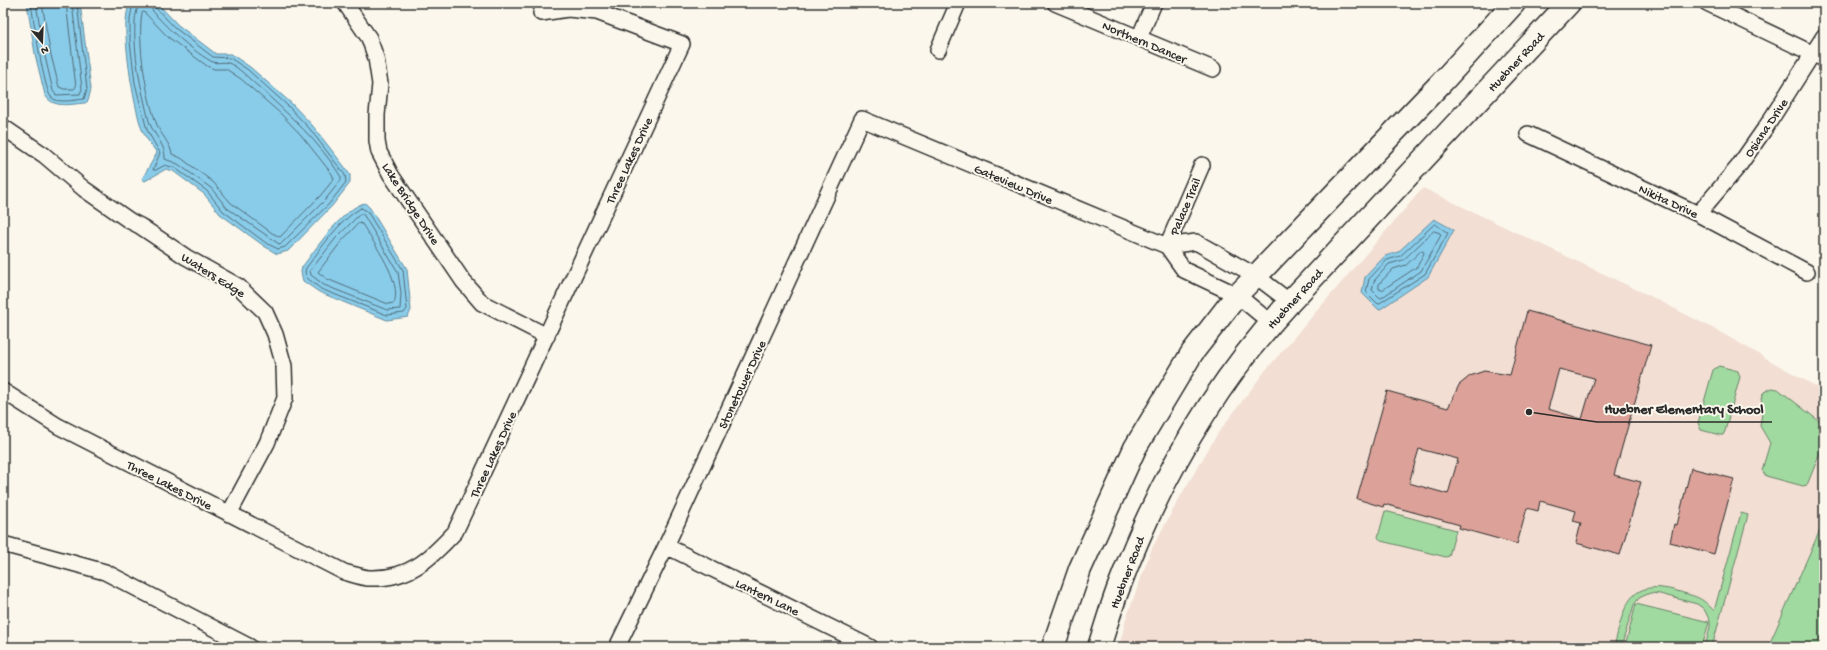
<svg xmlns="http://www.w3.org/2000/svg" width="1827" height="650" font-family="'Gochi Hand',sans-serif">
  <style>
    .built { fill: #f2ded3 }
    .green { fill: #a1daa0; stroke: #668266 }
    .water { fill: #89ccea; stroke: #638c9e }
    .lines { fill: none; stroke-linecap: round; stroke-linejoin: round }
    .shore { stroke: #516b77; stroke-width: 1 }
    .building { fill: #dca299; stroke: #2b2b2b; fill-rule: evenodd }
    .minor-casing { stroke: #2b2b2b; stroke-width: 18 }
    .secondary-casing { stroke: #2b2b2b; stroke-width: 24 }
    .primary-casing { stroke: #2b2b2b; stroke-width: 25 }
    .minor { stroke: #fbf7ec; stroke-width: 15 }
    .secondary { stroke: #fbf7ec; stroke-width: 21 }
    .primary { stroke: #fbf7ec; stroke-width: 22 }
    .labels { text-anchor: middle; stroke-width: 4; stroke-linejoin: round; paint-order: stroke }
    .street-label { font-size: 13px; fill: #2b2b2b; stroke: #fbf7ec }
    .leader { fill: none; stroke: #2b2b2b; stroke-width: 1.5 }
    .callout-dot { fill: #2b2b2b; stroke: #fbf7ec; stroke-width: 1.5 }
    .callout-label { font-size: 14px; text-anchor: middle; font-weight: bold; fill: #2b2b2b; stroke: #fbf7ec; stroke-width: 4; stroke-linejoin: round; paint-order: stroke }
  </style>
  <rect width="100%" height="100%" fill="#fbf7ec"/>
  <filter id="ink" filterUnits="userSpaceOnUse"><feTurbulence type="fractalNoise" baseFrequency=".025" numOctaves="2"/><feDisplacementMap in="SourceGraphic" scale="8" xChannelSelector="R" yChannelSelector="G"/><feConvolveMatrix kernelMatrix="1 2 1 2 8 2 1 2 1" color-interpolation-filters="sRGB"/></filter>
  <g filter="url(#ink)">
    <path class="built" d="M 1423,188 L 1650,296 L 1718,331 L 1824,391 L 1824,521 L 1768,647 L 1119,647 L 1126,619 L 1152,548 L 1183,492 L 1218,433 L 1265,371 Z"/>
    <path class="green" d="M 1719,366 L 1738,371 L 1740,377 L 1725,431 L 1723,435 L 1720,435 L 1701,430 L 1698,423 L 1713,370 Z
      M 1772,388 L 1778,389 L 1824,425 L 1824,443 L 1807,485 L 1803,486 L 1766,476 L 1762,470 L 1770,443 L 1760,426 L 1763,407 L 1761,399 L 1764,392 Z
      M 1385,511 L 1456,530 L 1449,556 L 1446,557 L 1381,541 L 1378,537 Z
      M 1741,513 L 1748,515 L 1712,647 L 1705,647 L 1710,627 L 1710,621 L 1704,609 L 1697,604 L 1660,594 L 1650,593 L 1639,598 L 1634,605 L 1621,647 L 1614,647 C 1624,608 1627,577 1677,591 C 1696,597 1701,596 1714,611 Z
      M 1824,521 L 1824,647 L 1768,647 Z
      M 1636,604 L 1709,622 L 1702,647 L 1625,647 Z"/>
    <path class="water" d="M 27,3 L 80,3 L 91,89 L 88,101 L 85,103 C 71,104 53,109 45,95 L 35,54 Z
      M 131,3 L 157,3 L 178,25 L 216,54 L 231,54 L 250,67 L 291,103 L 312,125 L 344,166 L 350,175 L 350,183 L 332,206 L 288,251 L 277,254 L 264,246 L 220,214 L 204,194 L 173,171 L 166,169 L 145,181 L 142,179 L 157,153 C 152,146 147,140 143,132 C 135,115 117,16 131,3 Z
      M 365,203 L 370,208 L 407,269 L 411,310 L 408,317 L 387,320 L 319,292 L 303,281 L 301,272 L 302,267 C 315,250 344,207 365,203 Z
      M 1434,219 L 1454,230 L 1428,277 L 1379,310 L 1362,293 L 1365,277 L 1385,256 L 1398,252 Z"/>
    <g class="lines">
      <path class="shore" d="M 31,3 C 33,17 44,89 51,97 C 57,104 75,100 84,99 L 87,89 L 77,3
        M 36,3 L 44,52 L 53,91 L 56,95 L 80,94 L 82,89 L 72,3
        M 42,3 L 50,51 L 59,87 L 64,89 L 74,89 L 76,87 L 66,3
        M 133,3 L 130,19 L 130,41 L 135,83 L 147,130 L 160,153 L 153,170 L 156,170 L 165,165 L 175,168 L 207,191 L 223,211 L 266,243 L 278,249 L 285,247 L 329,204 L 346,182 L 345,175 L 309,128 L 288,106 L 248,70 L 230,58 L 213,57 L 175,28 L 155,7 L 154,3
        M 138,3 C 138,9 135,15 135,21 C 133,55 141,88 149,121 C 153,135 166,144 165,159 L 178,164 L 211,188 L 227,208 L 279,244 L 282,243 L 325,200 L 341,180 L 341,177 C 320,142 289,115 259,87 C 251,81 237,65 228,63 C 223,61 217,64 213,62 C 200,57 150,16 149,3
        M 144,12 L 168,37 L 207,66 L 214,69 L 226,69 L 241,79 L 281,114 L 301,135 L 332,174 L 334,179 L 320,196 L 280,237 L 272,233 L 231,203 L 213,182 L 181,158 L 172,154 C 170,143 161,135 157,125 C 146,97 137,42 142,13 Z
        M 361,208 L 367,211 L 403,270 L 407,309 L 404,313 L 387,315 L 321,289 L 307,278 L 305,272 L 306,268 C 321,249 339,220 361,208 Z
        M 363,214 L 398,272 L 401,293 L 400,309 L 387,310 L 324,285 L 311,275 L 310,271 L 336,238 L 359,215 Z
        M 359,223 L 362,224 C 373,242 403,282 394,303 L 388,304 L 327,279 L 318,272 L 341,242 Z
        M 1435,224 L 1448,233 L 1425,274 L 1378,304 L 1366,292 L 1369,279 L 1387,260 L 1400,256 Z
        M 1434,231 L 1440,233 L 1441,235 L 1421,271 L 1381,298 L 1379,297 L 1372,290 L 1374,281 L 1389,264 L 1403,260 Z
        M 1421,251 L 1423,251 L 1424,253 L 1417,267 L 1382,290 L 1379,289 L 1379,284 L 1393,269 L 1406,265 Z"/>
    </g>
    <path class="building" d="M 1527,311 L 1651,345 L 1614,475 L 1641,482 L 1620,555 L 1576,543 L 1581,523 L 1573,521 L 1576,511 L 1540,501 L 1538,511 L 1527,508 L 1517,544 L 1459,528 L 1460,525 L 1384,504 L 1383,507 L 1357,499 L 1387,391 L 1448,408 L 1459,385 L 1470,376 L 1484,371 L 1510,375 ZM 1559,369 L 1594,378 L 1582,419 L 1548,409 ZM 1419,449 L 1458,459 L 1448,494 L 1409,483 Z
      M 1691,468 L 1734,479 L 1714,554 L 1670,542 L 1674,524 L 1677,525 Z"/>
    <g class="lines">
      <g class="minor-casing">
        <path id="minor" d="M 345,3 L 369,38 L 376,58 L 380,84 L 377,115 L 377,141 L 379,152 L 391,175 L 463,281 L 482,303 L 547,336
          M 1055,3 L 1213,69
          M 1707,3 L 1824,59
          M 1139,38 L 1154,3
          M 938,50 L 958,3
          M 3,127 L 44,155 L 84,189 L 130,221 L 140,226 L 186,257 L 238,286 L 265,312 L 275,334 L 284,366 L 285,398 L 267,443 L 229,514
          M 1528,134 L 1698,214 L 1807,272
          M 1698,214 L 1738,167 L 1766,127 L 1824,36
          M 1167,246 L 1184,270 L 1237,295 L 1271,323
          M 1167,246 L 1202,165
          M 3,391 L 58,426 L 344,572 C 352,574 361,577 368,578 C 409,580 430,559 455,532 L 682,44 L 597,12 L 568,9 L 541,13
          M 3,544 L 105,572 L 250,647
          M 666,546 L 870,647
          M 617,647 L 666,546 L 862,119 L 1167,246 L 1196,242 L 1256,276 L 1290,302"/>
      </g>
      <g class="secondary-casing">
        <path id="secondary" d="M 1237,295 L 1256,276"/>
      </g>
      <g class="primary-casing">
        <path id="primary" d="M 1256,276 L 1442,82 L 1514,3
          M 1053,647 L 1080,569 L 1135,448 L 1192,353 L 1237,295
          M 1099,647 C 1106,626 1112,604 1120,584 C 1159,481 1215,383 1290,302 L 1569,3"/>
      </g>
      <use href="#minor" class="minor"/>
      <use href="#secondary" class="secondary"/>
      <use href="#primary" class="primary"/>
    </g>
  </g>
  <g class="labels">
    <g class="street-label">
      <text transform="translate(1145 41) rotate(23)" y="5">Northern Dancer</text>
      <text transform="translate(1515 61) rotate(-47)" y="5">Huebner Road</text>
      <text transform="translate(1765 127) rotate(-56)" y="5">Osiana Drive</text>
      <text transform="translate(628 160) rotate(-65)" y="5">Three Lakes Drive</text>
      <text transform="translate(1014 183) rotate(23)" y="5">Gateview Drive</text>
      <text transform="translate(1669 200) rotate(25)" y="5">Nikita Drive</text>
      <text transform="translate(412 203) rotate(57)" y="5">Lake Bridge Drive</text>
      <text transform="translate(1184 206) rotate(-67)" y="5">Palace Trail</text>
      <text transform="translate(214 274) rotate(32)" y="5">Waters Edge</text>
      <text transform="translate(1294 298) rotate(-48)" y="5">Huebner Road</text>
      <text transform="translate(741 384) rotate(-65)" y="5">Stonetower Drive</text>
      <text transform="translate(492 454) rotate(-65)" y="5">Three Lakes Drive</text>
      <text transform="translate(170 484) rotate(27)" y="5">Three Lakes Drive</text>
      <text transform="translate(1126 572) rotate(-69)" y="5">Huebner Road</text>
      <text transform="translate(768 596) rotate(26)" y="5">Lantern Lane</text>
    </g>
  </g>
  <path class="leader" d="M1529 412L1597 422H1772"/>
  <circle class="callout-dot" cx="1529" cy="412" r="4"/>
  <g class="callout-label">
    <text x="1684" y="413">Huebner Elementary School</text>
  </g>
  <rect width="1827" height="650" fill="none" stroke="#fbf7ec" stroke-width="16"/>
  <rect x="8" y="8" width="1811" height="634" fill="none" stroke="#2b2b2b" stroke-width="1.5" filter="url(#ink)"/>
  <g transform="translate(42 42) rotate(161)" stroke="#fbf7ec" stroke-width="3" paint-order="stroke">
  <path d="M0-3L7 15L0 10L-7 15Z" fill="#2b2b2b"/>
  <text y="-6" font-size="11" font-weight="bold" text-anchor="middle" fill="#2b2b2b">N</text>
  </g>
</svg>
